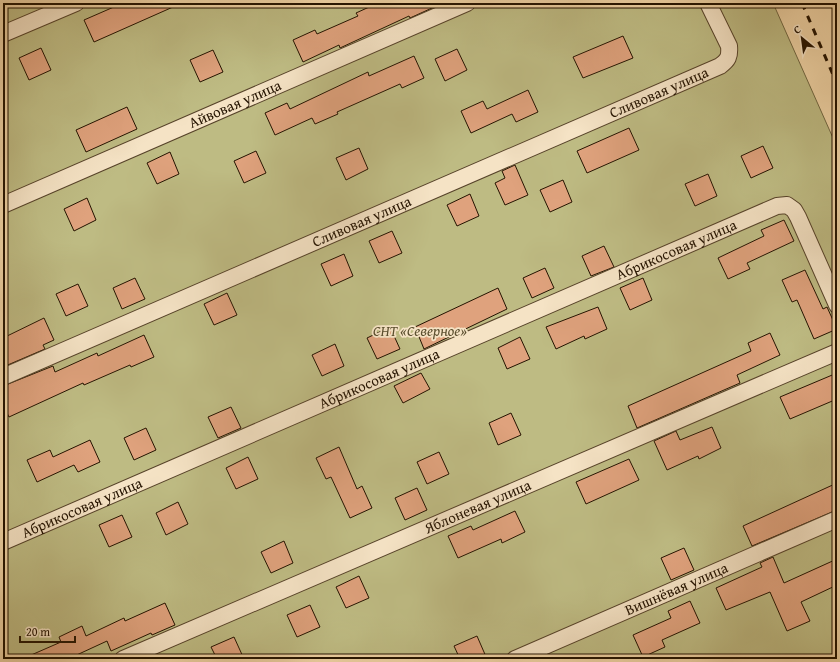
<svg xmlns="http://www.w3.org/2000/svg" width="840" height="662" font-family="'Gentium Book Plus',serif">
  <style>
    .green { fill: #bebb83; stroke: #716742 }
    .building { fill: #dfa27d; stroke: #241300 }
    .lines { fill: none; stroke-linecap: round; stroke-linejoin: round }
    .street-casing { stroke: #57432a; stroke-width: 18 }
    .street { stroke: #f5e3c5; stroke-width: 16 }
    .rail { stroke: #241300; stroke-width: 3; stroke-dasharray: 7 7; stroke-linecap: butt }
    .labels { text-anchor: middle; stroke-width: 3.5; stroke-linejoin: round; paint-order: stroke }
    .street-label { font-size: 15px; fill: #241300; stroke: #f5e3c5 }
    .park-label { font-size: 15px; font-style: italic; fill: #5a4e2e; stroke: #f5e3c5 }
  </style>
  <rect width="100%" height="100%" fill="#f0d4a6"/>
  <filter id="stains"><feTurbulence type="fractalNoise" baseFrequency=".005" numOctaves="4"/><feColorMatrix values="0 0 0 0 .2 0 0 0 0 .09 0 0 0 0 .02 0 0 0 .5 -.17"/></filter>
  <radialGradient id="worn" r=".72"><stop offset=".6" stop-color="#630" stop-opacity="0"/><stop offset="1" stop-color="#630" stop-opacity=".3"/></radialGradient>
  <path class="green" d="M 3,3 L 773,3 L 837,147 L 837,659 L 3,659 Z"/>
  <path class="building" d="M 123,3 L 182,3 L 94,42 L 84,20 Z
    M 378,3 L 443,3 L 410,18 L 409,16 L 340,48 L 339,45 L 303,62 L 293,40 L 315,30 L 317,34 L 358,16 L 356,13 Z
    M 623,36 L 633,58 L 583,78 L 573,57 Z
    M 41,48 L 51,70 L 29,80 L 19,58 Z
    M 457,49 L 467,70 L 445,81 L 435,59 Z
    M 213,50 L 223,72 L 200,82 L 190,60 Z
    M 414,56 L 424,78 L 402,88 L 400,84 L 337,112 L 338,114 L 315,124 L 312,118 L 275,135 L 265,113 L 287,103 L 290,109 L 368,72 L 369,76 Z
    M 528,90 L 538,112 L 516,122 L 512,114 L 471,133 L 461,111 L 483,101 L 487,109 Z
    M 127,107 L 137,129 L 86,152 L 76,130 Z
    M 629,128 L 639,150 L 587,173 L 577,151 Z
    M 763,146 L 773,168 L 751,178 L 741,156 Z
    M 359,148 L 368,169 L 346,180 L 336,158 Z
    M 256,151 L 266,173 L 244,183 L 234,161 Z
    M 170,152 L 179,174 L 157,184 L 147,163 Z
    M 515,165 L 528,195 L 505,205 L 495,183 L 505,178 L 502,171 Z
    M 708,174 L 717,196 L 695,206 L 685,184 Z
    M 563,180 L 572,202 L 550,212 L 540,190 Z
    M 470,194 L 479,216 L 457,226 L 447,205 Z
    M 87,198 L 96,220 L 74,231 L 64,209 Z
    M 784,220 L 794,241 L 747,263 L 750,269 L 728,279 L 718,258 L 764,236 L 761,230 Z
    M 392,231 L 402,253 L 379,263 L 369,241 Z
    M 604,246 L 614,267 L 591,276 L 582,256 Z
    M 344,254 L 353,276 L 331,286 L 321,264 Z
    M 545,268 L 554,288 L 532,298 L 523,278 Z
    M 805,270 L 823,309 L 827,307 L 837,329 L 814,339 L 797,300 L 792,302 L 782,280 Z
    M 135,278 L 145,299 L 122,309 L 113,288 Z
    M 643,278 L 652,300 L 630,310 L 620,288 Z
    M 78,284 L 88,306 L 66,316 L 56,294 Z
    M 498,288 L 507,309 L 424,349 L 415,327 Z
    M 227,293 L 237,315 L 214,325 L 204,304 Z
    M 598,307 L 607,329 L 585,339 L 584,336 L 556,349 L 546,327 Z
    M 44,318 L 54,340 L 43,345 L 45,349 L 3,367 L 3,338 Z
    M 390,327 L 400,349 L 377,359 L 367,338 Z
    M 770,333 L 780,355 L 737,375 L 740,383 L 637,428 L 628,406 L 751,351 L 748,343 Z
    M 144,335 L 154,357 L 131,367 L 130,365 L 84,385 L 83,383 L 9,417 L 3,405 L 3,386 L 53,366 L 55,372 L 97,353 L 98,356 Z
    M 520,337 L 530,359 L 507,369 L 498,348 Z
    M 335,344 L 344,366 L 322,376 L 312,355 Z
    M 421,373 L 430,389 L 403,403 L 394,386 Z
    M 837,373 L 837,399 L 790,419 L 780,397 Z
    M 231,407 L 241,428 L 218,438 L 208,417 Z
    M 511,413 L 521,435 L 498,445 L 489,423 Z
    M 712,427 L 721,448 L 699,459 L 698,456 L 667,470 L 654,441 L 676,431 L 680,440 Z
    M 146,428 L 156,450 L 134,460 L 124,438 Z
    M 90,440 L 100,462 L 78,472 L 74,465 L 37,482 L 27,460 L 50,450 L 53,457 Z
    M 339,447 L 357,489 L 362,486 L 372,508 L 350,518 L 331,477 L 326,479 L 316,458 Z
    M 439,452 L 449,474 L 427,484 L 417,462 Z
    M 248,457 L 258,479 L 236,489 L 226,468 Z
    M 629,459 L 639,480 L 586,504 L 576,482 Z
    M 837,483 L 837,510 L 752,546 L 743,526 Z
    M 417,488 L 427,510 L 405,520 L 395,498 Z
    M 178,502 L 188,524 L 166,535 L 156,513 Z
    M 515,511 L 525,532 L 502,543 L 501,539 L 458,558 L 448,536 L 471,526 L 473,530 Z
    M 122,515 L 132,537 L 109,547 L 99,525 Z
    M 284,541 L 293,563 L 271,573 L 261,552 Z
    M 684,548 L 694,570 L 671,580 L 661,558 Z
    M 773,557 L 784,583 L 837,559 L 837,585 L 801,602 L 810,621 L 787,631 L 770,592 L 726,610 L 716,588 L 762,567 L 760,563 Z
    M 359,576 L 369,598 L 346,608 L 336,587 Z
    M 690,601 L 700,623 L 662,640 L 665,647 L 643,657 L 633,635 L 671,618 L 668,611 Z
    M 165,603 L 175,625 L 152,635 L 151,633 L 111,651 L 107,641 L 68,659 L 22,659 L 61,642 L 59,637 L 82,626 L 86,636 L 124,618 L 125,621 Z
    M 310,605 L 320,627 L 297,637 L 287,615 Z
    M 477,636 L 487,659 L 460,659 L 454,646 Z
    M 234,637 L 244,659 L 217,659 L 211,647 Z"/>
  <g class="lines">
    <g class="street-casing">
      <g id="street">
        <path d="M 3,34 L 76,3"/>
        <path id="s1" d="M 3,205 L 467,3"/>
        <path id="s2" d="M 3,377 L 720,66 C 728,60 730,57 729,46 L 708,3"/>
        <path id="s3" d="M 3,542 L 777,206 L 787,205 L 794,210 L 798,217 L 837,305"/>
        <path id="s4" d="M 123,659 L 837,352"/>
        <path id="s5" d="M 515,659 L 837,519"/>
      </g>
    </g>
    <use href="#street" class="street"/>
    <path class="rail" d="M 802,3 L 837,84"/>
  </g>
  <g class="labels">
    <g class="street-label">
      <text dy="5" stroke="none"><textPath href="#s2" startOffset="715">Сливовая улица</textPath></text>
      <text dy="5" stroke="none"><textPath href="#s1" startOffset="253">Айвовая улица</textPath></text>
      <text dy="5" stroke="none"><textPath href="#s2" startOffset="391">Сливовая улица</textPath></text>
      <text dy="5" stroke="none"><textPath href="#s3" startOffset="734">Абрикосовая улица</textPath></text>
      <text dy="5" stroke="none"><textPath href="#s3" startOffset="410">Абрикосовая улица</textPath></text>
      <text dy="5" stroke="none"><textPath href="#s4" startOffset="386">Яблоневая улица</textPath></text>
      <text dy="5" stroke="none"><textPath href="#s3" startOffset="86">Абрикосовая улица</textPath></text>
      <text dy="5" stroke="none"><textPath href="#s5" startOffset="176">Вишнёвая улица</textPath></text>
    </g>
    <g class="park-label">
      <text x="420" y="336">СНТ «Северное»</text>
    </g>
  </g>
  <rect width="840" height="662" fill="none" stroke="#f0d4a6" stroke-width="16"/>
  <rect x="4" y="4" width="832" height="654" fill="none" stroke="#241300" stroke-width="2"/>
  <rect x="8" y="8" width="824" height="646" fill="none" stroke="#241300"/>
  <g transform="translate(802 38) rotate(331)" stroke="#f5e3c5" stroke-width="3" paint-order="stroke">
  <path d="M0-3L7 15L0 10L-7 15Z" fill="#241300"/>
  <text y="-6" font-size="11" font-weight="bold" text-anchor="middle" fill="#241300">С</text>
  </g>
  <path d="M20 636v6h55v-6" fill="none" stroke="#241300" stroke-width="2"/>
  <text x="26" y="636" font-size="12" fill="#241300" stroke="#f5e3c5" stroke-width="3" paint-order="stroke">20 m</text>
  <rect width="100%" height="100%" filter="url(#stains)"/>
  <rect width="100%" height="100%" fill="url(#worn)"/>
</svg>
